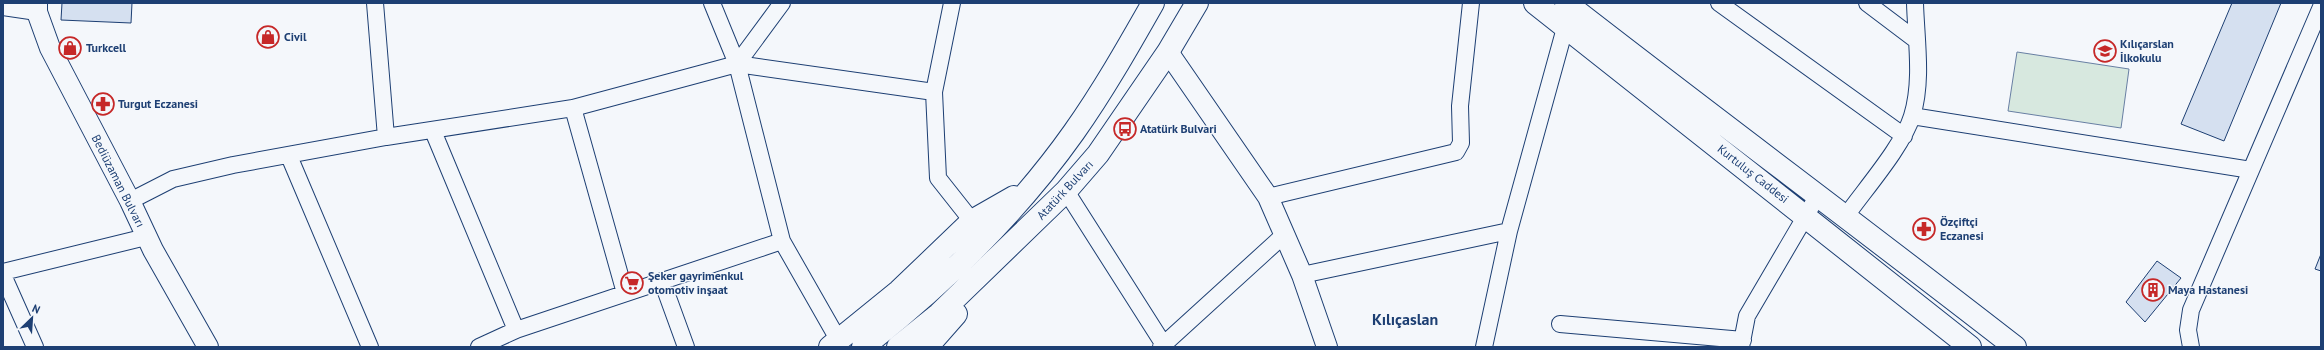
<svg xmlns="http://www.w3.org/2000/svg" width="2324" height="350" font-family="'PT Sans',sans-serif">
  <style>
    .green { fill: #d7e8df; stroke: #687fa3 }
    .building { fill: #d5e0f0; stroke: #1d3f73 }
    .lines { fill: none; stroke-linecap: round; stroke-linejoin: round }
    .minor-casing { stroke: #1d3f73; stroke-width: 18 }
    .tertiary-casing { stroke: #1d3f73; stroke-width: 22 }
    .secondary-casing { stroke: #1d3f73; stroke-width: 24 }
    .primary-casing { stroke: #1d3f73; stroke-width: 24 }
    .minor { stroke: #f4f7fb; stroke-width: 16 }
    .tertiary { stroke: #f4f7fb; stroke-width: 20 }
    .secondary { stroke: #f4f7fb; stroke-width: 22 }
    .primary { stroke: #f4f7fb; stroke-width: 22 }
    .labels { text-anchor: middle; stroke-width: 3; stroke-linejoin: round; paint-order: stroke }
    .poi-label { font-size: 12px; font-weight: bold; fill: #1d3f73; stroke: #f4f7fb; text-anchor: start }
    .street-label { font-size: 12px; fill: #1d3f73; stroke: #f4f7fb }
    .district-label { font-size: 16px; font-weight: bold; fill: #1d3f73; stroke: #f4f7fb }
  </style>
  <rect width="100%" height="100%" fill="#f4f7fb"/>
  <path class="green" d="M 2017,52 L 2129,69 L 2121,128 L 2008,111 Z"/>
  <path class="building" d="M 62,3 L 132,3 L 131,23 L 61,20 Z
    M 2232,3 L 2281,3 L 2224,141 L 2181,124 Z
    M 2321,254 L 2321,271 L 2315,269 Z
    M 2157,261 L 2181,278 L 2145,322 L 2126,302 Z"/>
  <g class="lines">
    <g class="minor-casing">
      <path id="minor" d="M 375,3 L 386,137
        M 712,3 L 737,64 L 782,241 L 839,341
        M 952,3 L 934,92 L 938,178 L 972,221
        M 1719,3 L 1904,136
        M 1867,3 L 1916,40
        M 3,7 L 37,12
        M 737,64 L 782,3
        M 573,108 L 625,293
        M 1912,116 L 2251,170
        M 433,131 L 516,330
        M 289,156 L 370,347
        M 1066,191 L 1164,345
        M 1268,197 L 1456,152 L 1461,143 L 1460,106 L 1471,3
        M 130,201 L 173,179 L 233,165 L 386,137 L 573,108 L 737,64 L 934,92
        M 1846,216 C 1865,189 1903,146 1912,116 C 1923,81 1916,39 1915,3
        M 3,272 L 146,237
        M 3,275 L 35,347
        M 1302,275 L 1509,231
        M 662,281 L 686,347
        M 1560,324 L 1743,340
        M 479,347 L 516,330 L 782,241
        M 1161,347 L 1285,234
        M 1484,347 L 1509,231 L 1565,28
        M 1741,347 L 1747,316 L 1818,195
        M 2191,347 L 2188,330 L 2191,310 L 2321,7"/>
    </g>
    <g class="tertiary-casing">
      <path id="tertiary" d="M 37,3 L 37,12 L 50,48 L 130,201 L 153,250 L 208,347
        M 1168,52 L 1268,197 L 1302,275 L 1327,347"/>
    </g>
    <g class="secondary-casing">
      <path id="secondary" d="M 1535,3 L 1970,347
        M 1566,3 C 1715,119 1866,231 2015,347"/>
    </g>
    <g class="primary-casing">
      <path id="primary" d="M 830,347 L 899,291 L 972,221 L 1014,197
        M 863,347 C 941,286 1016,214 1074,132 C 1103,91 1128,47 1153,3
        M 898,347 L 939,314 L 1066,191 L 1098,154 L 1168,52 L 1197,3
        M 927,347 L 956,314"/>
    </g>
    <use href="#minor" class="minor"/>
    <use href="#tertiary" class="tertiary"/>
    <use href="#secondary" class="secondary"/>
    <use href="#primary" class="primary"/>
  </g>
  <defs>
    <g id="shop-ring" transform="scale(1.15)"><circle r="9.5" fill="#f4f7fb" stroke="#c62828" stroke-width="1.5"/><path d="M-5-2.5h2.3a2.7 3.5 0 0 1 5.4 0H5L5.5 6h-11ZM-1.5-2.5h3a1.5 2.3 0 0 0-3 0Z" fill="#c62828"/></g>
    <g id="school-ring" transform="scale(1.15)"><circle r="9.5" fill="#f4f7fb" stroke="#c62828" stroke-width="1.5"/><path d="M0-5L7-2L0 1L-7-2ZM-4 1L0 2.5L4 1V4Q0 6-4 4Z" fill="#c62828"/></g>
    <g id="pharmacy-ring" transform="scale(1.15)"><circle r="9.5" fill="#f4f7fb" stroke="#c62828" stroke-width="1.5"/><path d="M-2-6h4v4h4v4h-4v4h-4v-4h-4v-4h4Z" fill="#c62828"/></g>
    <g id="bus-ring" transform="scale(1.15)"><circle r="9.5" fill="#f4f7fb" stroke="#c62828" stroke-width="1.5"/><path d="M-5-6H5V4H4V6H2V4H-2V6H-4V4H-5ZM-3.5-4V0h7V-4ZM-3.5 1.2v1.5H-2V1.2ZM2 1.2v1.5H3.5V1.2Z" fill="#c62828"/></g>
    <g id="supermarket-ring" transform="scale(1.15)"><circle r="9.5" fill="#f4f7fb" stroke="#c62828" stroke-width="1.5"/><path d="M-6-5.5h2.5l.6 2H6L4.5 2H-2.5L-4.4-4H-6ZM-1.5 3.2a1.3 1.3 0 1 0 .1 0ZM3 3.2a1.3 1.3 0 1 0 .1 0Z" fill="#c62828"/></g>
    <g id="building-ring" transform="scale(1.15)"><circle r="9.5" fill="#f4f7fb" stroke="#c62828" stroke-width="1.5"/><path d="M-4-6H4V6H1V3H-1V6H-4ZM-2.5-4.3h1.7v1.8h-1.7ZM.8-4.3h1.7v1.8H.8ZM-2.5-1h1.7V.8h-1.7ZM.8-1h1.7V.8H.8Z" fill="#c62828"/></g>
  </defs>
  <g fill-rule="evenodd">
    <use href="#shop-ring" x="268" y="37"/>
    <use href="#shop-ring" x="70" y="48"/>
    <use href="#school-ring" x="2105" y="51"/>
    <use href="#pharmacy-ring" x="103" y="104"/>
    <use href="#bus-ring" x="1125" y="129"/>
    <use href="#pharmacy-ring" x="1924" y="229"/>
    <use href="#supermarket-ring" x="632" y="283"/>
    <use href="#building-ring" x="2153" y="290"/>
  </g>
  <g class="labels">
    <g class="poi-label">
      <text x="284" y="41">Civil</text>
      <text x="2120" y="48">Kılıçarslan<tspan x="2120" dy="14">İlkokulu</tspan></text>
      <text x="86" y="52">Turkcell</text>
      <text x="118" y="108">Turgut Eczanesi</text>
      <text x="1140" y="133">Atatürk Bulvari</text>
      <text x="1940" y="226">Özçiftçi<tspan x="1940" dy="14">Eczanesi</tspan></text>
      <text x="648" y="280">Şeker gayrimenkul<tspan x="648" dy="14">otomotiv inşaat</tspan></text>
      <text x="2168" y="294">Maya Hastanesi</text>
    </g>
    <g class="street-label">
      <text transform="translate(1753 174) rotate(38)" y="4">Kurtuluş Caddesi</text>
      <text transform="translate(118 181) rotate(63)" y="4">Bediüzaman Bulvarı</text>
      <text transform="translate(1065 190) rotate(-47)" y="4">Atatürk Bulvarı</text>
    </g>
    <g class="district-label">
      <text x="1405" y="325">Kılıçaslan</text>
    </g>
  </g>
  <rect width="2324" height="350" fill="none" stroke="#1d3f73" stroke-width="8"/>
  <g transform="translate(32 318) rotate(25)" stroke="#f4f7fb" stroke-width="3" paint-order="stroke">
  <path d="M0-3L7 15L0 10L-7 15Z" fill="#1d3f73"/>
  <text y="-6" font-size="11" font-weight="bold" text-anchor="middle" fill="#1d3f73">N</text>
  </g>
</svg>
